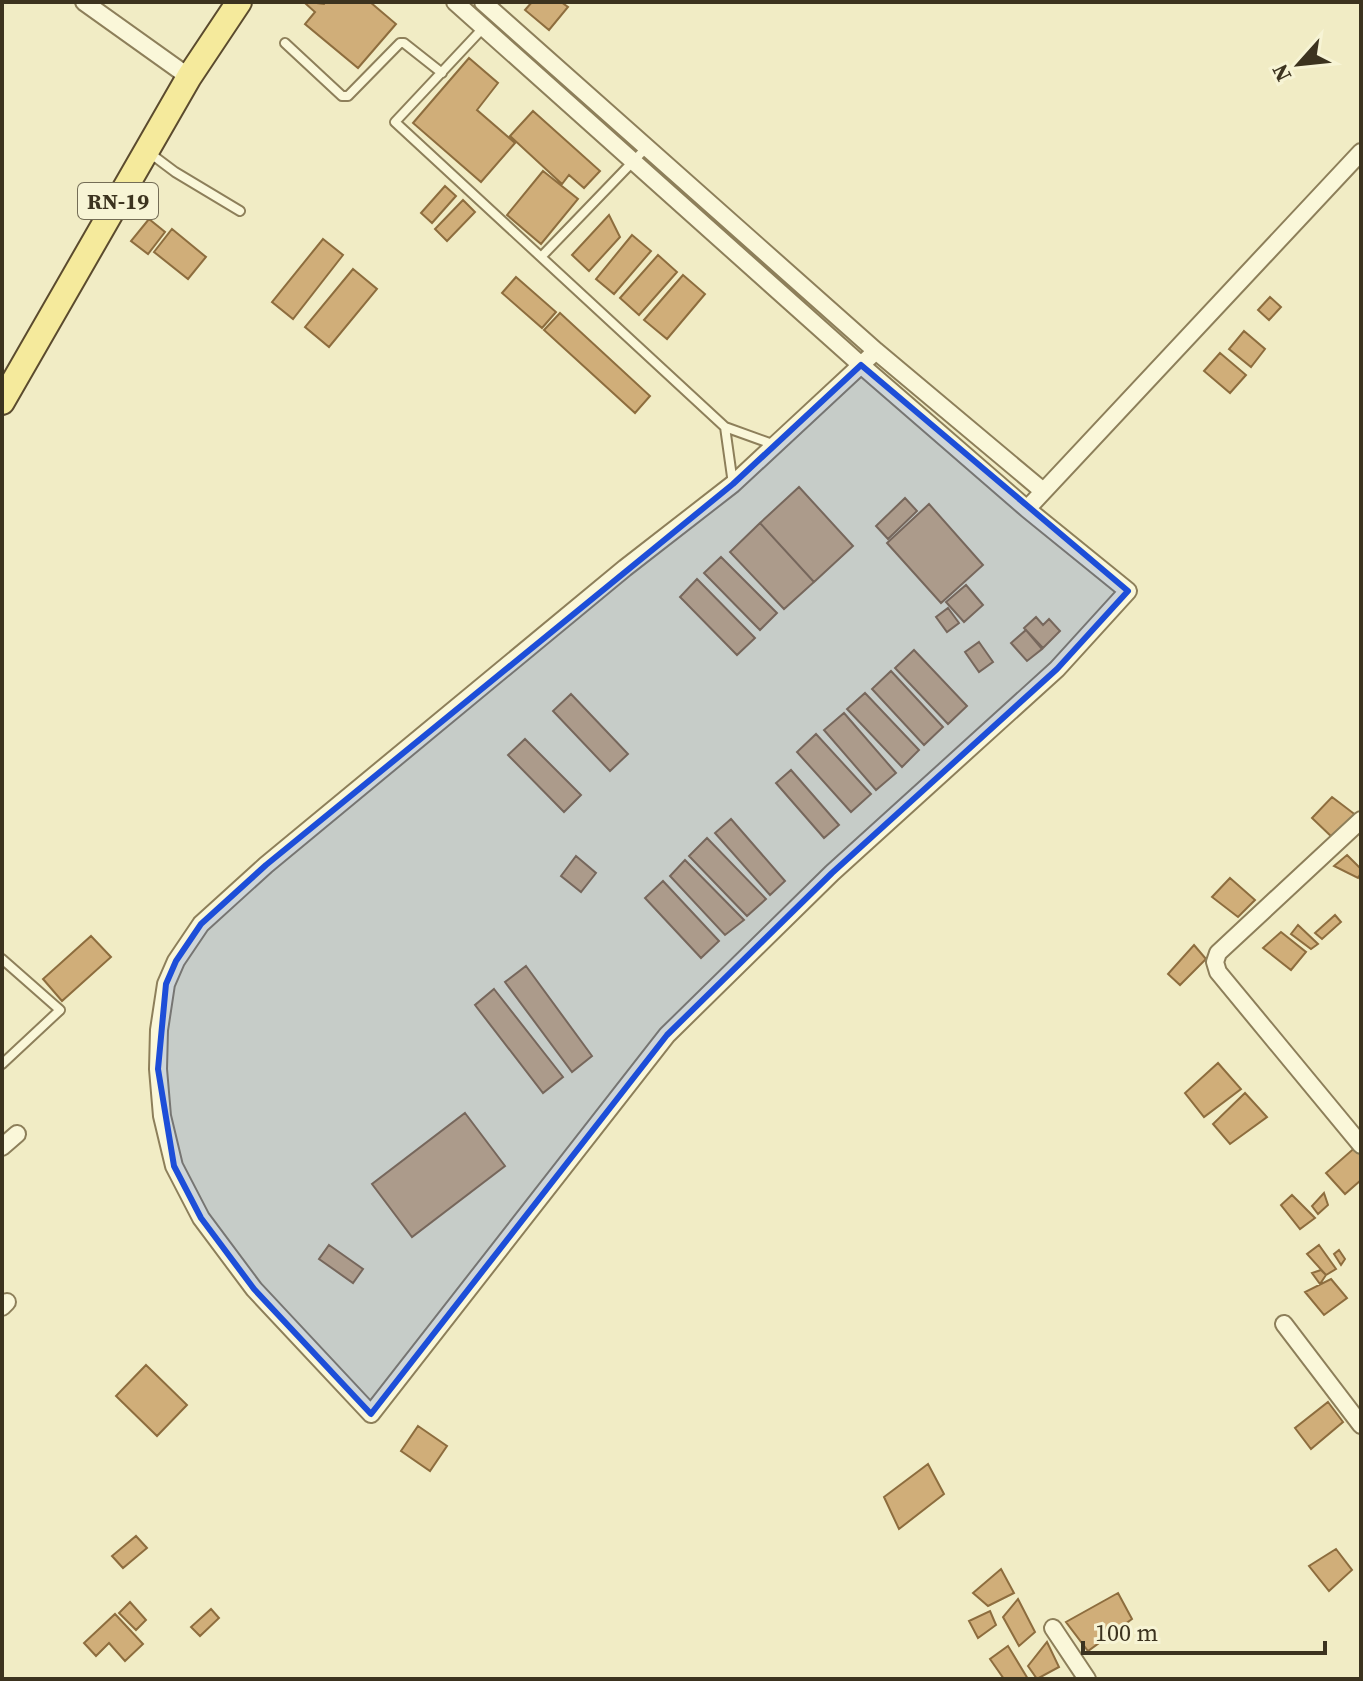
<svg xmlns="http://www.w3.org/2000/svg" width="1363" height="1681" font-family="'Source Serif 4',serif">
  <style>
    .building { fill: #d0ae79; stroke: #8d6d3e; stroke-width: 2 }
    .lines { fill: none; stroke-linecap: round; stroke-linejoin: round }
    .lane-casing { stroke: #8d7f5a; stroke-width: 12 }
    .street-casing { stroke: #8d7f5a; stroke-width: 20 }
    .primary-casing { stroke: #5b4b2e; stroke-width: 28 }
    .lane { stroke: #faf7d9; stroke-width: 8 }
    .street { stroke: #faf7d9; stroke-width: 16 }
    .primary { stroke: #f5ea9c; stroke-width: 24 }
    .marked { fill: #1d4ed8; fill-opacity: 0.2; stroke: #1d4ed8; stroke-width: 6; stroke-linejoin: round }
    .labels { text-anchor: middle; stroke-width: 7; stroke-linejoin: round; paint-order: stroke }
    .shield { fill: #f7f4d5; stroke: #746d56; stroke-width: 2 }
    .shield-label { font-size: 22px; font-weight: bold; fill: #3c331f }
  </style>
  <rect width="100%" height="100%" fill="#f1ecc5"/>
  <path class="building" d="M 308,2 L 324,4 L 325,2 L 370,2 L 396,24 L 358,68 L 305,24 L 315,12 L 306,4 Z
    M 532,2 L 561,2 L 568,7 L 549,30 L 525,10 Z
    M 469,58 L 498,83 L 477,110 L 515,143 L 481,182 L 413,123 Z
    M 533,111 L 600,171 L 584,188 L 569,175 L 562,184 L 510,136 Z
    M 543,171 L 578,199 L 541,244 L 507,215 Z
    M 445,186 L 456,196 L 432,223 L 421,213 Z
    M 463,200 L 475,212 L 447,241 L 435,229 Z
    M 609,215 L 620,237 L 589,271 L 572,255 Z
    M 149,219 L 165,232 L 148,254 L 131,241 Z
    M 172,229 L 206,257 L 188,279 L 154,252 Z
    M 632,235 L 651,251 L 614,294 L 596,279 Z
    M 323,239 L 343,255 L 293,319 L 272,302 Z
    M 658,255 L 677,272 L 639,315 L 620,298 Z
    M 353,269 L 377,289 L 329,347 L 305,327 Z
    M 683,275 L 705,294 L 667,339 L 644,320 Z
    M 516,277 L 556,312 L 542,328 L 502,293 Z
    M 1270,297 L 1281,307 L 1269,320 L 1258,310 Z
    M 560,313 L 650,396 L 635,413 L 544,330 Z
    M 1244,331 L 1265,349 L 1251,367 L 1229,349 Z
    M 1220,353 L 1246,375 L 1230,393 L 1204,371 Z
    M 799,487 L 853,546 L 814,582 L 760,523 Z
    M 905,498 L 917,511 L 888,539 L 876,526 Z
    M 929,504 L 983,565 L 941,603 L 887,543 Z
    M 760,523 L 814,582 L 784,609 L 730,552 Z
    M 721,557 L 777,613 L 760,630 L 704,573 Z
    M 697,579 L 755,638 L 737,655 L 680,597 Z
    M 966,585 L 983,605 L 964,622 L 946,602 Z
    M 948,608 L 959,623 L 947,632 L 936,617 Z
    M 1036,617 L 1043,625 L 1049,619 L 1060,631 L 1043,648 L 1024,628 Z
    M 1026,630 L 1042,649 L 1027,661 L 1011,643 Z
    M 979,642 L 993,662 L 979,672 L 965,652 Z
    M 914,650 L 967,706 L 948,724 L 895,668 Z
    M 891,671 L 943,727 L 924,745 L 872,689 Z
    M 865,693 L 919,750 L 902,767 L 847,709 Z
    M 571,694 L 628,754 L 610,771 L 553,711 Z
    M 844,713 L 896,773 L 876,790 L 824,730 Z
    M 816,734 L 871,794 L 851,812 L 797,752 Z
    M 525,739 L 581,795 L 564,812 L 508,755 Z
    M 791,770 L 839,825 L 824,838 L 776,783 Z
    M 1332,797 L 1357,816 L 1334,839 L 1312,818 Z
    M 731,819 L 785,881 L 770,895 L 715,833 Z
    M 707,838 L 766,899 L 747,916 L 689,856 Z
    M 1347,855 L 1361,869 L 1361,873 L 1358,878 L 1334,866 Z
    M 576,856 L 596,873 L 581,892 L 561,876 Z
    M 685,860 L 744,920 L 725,935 L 670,876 Z
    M 1230,878 L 1255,900 L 1238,917 L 1212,897 Z
    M 663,881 L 719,941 L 701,958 L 645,898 Z
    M 1335,915 L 1341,922 L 1322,939 L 1315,933 Z
    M 1298,925 L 1318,944 L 1311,949 L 1291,934 Z
    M 1281,932 L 1306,952 L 1291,970 L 1263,948 Z
    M 91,936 L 111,957 L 62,1001 L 43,979 Z
    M 1194,945 L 1206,959 L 1180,985 L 1168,974 Z
    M 526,966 L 592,1056 L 572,1072 L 505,982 Z
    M 494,989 L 563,1077 L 543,1093 L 475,1005 Z
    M 1218,1063 L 1241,1089 L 1204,1117 L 1185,1093 Z
    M 1245,1093 L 1267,1117 L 1230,1144 L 1213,1124 Z
    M 465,1113 L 505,1166 L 412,1237 L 372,1184 Z
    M 1359,1144 L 1361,1146 L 1361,1180 L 1345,1194 L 1326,1173 Z
    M 1324,1193 L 1328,1205 L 1318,1214 L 1312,1206 Z
    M 1292,1195 L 1315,1218 L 1300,1229 L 1281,1205 Z
    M 329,1245 L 363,1269 L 353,1283 L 319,1259 Z
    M 1319,1245 L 1336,1269 L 1326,1275 L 1307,1254 Z
    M 1339,1250 L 1345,1259 L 1341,1265 L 1334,1254 Z
    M 1321,1270 L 1326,1275 L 1320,1284 L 1312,1273 Z
    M 1331,1279 L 1347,1298 L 1324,1315 L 1305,1292 Z
    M 146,1365 L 187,1405 L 157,1436 L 116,1396 Z
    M 1328,1402 L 1343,1422 L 1311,1449 L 1295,1428 Z
    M 418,1426 L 447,1446 L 430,1471 L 401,1451 Z
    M 928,1464 L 944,1494 L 899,1529 L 884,1497 Z
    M 136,1536 L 147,1548 L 123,1568 L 112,1556 Z
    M 1336,1549 L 1352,1570 L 1329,1591 L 1309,1566 Z
    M 1001,1569 L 1014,1593 L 988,1606 L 973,1593 Z
    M 1118,1593 L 1132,1619 L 1088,1651 L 1066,1622 Z
    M 1018,1599 L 1035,1632 L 1019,1646 L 1003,1617 Z
    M 130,1602 L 146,1620 L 136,1630 L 119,1613 Z
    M 211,1609 L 219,1618 L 200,1636 L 191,1627 Z
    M 990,1611 L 996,1625 L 978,1638 L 969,1621 Z
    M 115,1614 L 143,1644 L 125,1661 L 109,1643 L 96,1656 L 84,1643 Z
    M 1047,1642 L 1059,1667 L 1037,1679 L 1028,1666 Z
    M 1008,1646 L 1028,1679 L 1004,1679 L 990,1659 Z"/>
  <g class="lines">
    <g class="lane-casing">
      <path id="lane" d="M 485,26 L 395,122 L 725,427 L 775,445
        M 285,43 L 342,96 L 348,96 L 400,43 L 404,43 L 442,73
        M 147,151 L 175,172 L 240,211
        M 542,256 L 647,147
        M 725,427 L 733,484
        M 2,959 L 60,1010 L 2,1064"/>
    </g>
    <g class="street-casing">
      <path id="street" d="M 84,2 L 189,77
        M 455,2 L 861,365 L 1027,509 L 1128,591 L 1057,669 L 832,873 L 667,1035 L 371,1414 L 254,1289 L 201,1218 L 174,1166 L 162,1116 L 158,1069 L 159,1030 L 166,984 L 176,961 L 201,924 L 266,865 L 625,568 L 733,484 L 861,365 L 876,351
        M 483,2 L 876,351 L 1043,491
        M 1027,509 L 1361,152
        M 1361,820 L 1218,953 L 1215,962 L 1218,972 L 1361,1145
        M 2,1147 L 17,1134
        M 2,1307 L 7,1302
        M 1284,1324 L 1361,1425
        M 1053,1628 L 1087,1679"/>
    </g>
    <g class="primary-casing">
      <path id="primary" d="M 2,402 L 189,77 L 239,2"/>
    </g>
    <use href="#lane" class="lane"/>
    <use href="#street" class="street"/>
    <use href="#primary" class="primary"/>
  </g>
  <path class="marked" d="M 861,365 L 1128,591 L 1057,669 L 832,873 L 667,1035 L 371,1414 L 254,1289 L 201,1218 L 174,1166 L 158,1069 L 166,984 L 176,961 L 201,924 L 266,865 L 733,484 Z"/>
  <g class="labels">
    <rect class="shield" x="78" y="183" width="80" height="36" rx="6"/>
    <g class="shield-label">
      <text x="118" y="209">RN-19</text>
    </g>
  </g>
  <rect width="1363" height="1681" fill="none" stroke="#3c331f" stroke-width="8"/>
  <g transform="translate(1299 64) rotate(243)" stroke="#f7f4d5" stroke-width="6" paint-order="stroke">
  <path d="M0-6L14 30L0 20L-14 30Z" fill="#3c331f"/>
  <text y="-12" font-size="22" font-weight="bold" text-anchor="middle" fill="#3c331f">N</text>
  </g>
  <path d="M1083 1641v12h242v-12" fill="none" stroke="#3c331f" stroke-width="4"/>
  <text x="1095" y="1641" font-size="24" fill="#3c331f" stroke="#f7f4d5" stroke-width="6" paint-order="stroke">100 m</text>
</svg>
